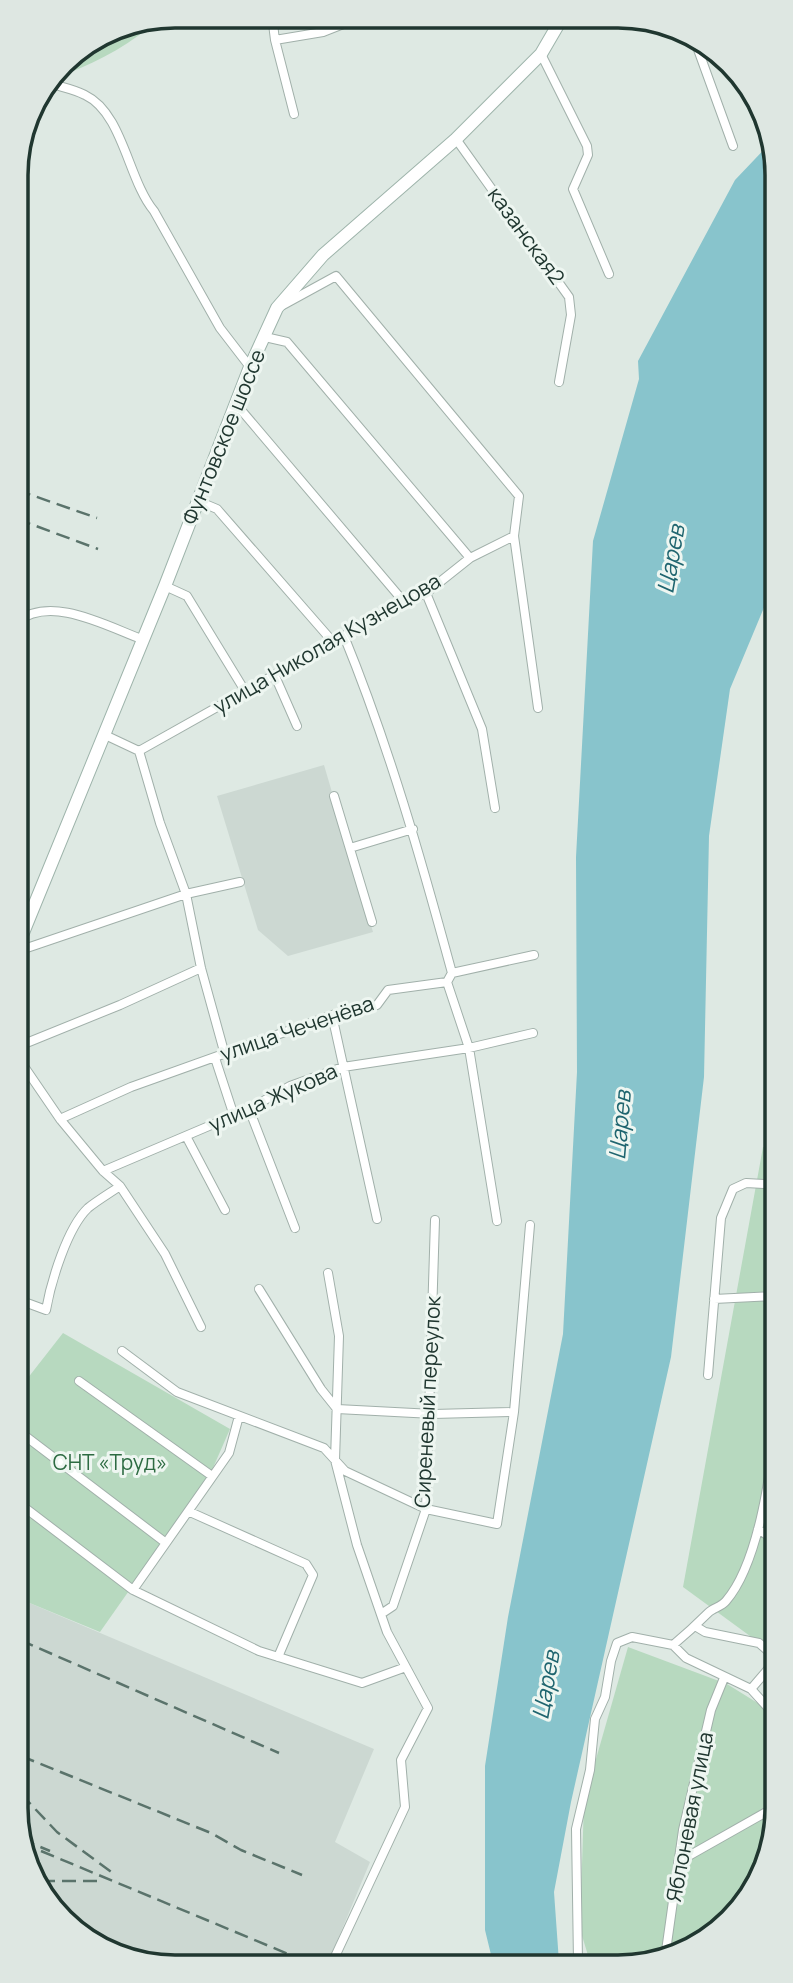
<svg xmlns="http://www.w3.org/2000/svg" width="793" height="1983" font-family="Manrope,sans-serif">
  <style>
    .built { fill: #ccd8d2 }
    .green { fill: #b7d9bf }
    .water { fill: #88c4cc }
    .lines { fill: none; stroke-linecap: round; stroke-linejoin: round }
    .street-casing { stroke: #a1b0aa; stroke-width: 10 }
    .secondary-casing { stroke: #9eb4ab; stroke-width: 14 }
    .street { stroke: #fff; stroke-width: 8 }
    .secondary { stroke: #fff; stroke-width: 12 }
    .rail { stroke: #5a736b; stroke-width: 2.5; stroke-dasharray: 14 7; stroke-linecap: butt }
    .labels { text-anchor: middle; stroke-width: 6; stroke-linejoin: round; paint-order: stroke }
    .street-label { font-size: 21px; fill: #203730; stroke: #eef6f1 }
    .park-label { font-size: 21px; fill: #2d6b42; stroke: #eef6f1 }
    .water-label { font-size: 23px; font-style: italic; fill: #1f656f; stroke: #eef6f1 }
    .rim { fill: none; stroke: #203730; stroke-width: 3.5 }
  </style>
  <rect width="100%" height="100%" fill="#dee9e3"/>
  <path class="built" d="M 324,765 L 373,932 L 288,956 L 258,930 L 217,796 Z
    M 20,1599 L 374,1749 L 335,1842 L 370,1862 L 328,1963 L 145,1964 L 70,1927 L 21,1849 Z"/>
  <path class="green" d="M 159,19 C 132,43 102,60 68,73 L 62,66 C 85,36 123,26 159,19 Z
    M 763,1147 L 775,1149 L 776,1655 L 683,1587 Z
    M 63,1333 L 230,1429 L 209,1477 L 100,1632 L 20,1599 L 20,1388 Z
    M 628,1647 L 727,1684 L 777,1715 L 777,1818 L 738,1913 L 659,1962 L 590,1962 L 580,1929 L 584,1801 Z"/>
  <path class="water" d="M 772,141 L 773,586 L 730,689 L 709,836 L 704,1077 L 671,1357 L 571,1802 L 554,1892 L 559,1962 L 493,1963 L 485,1930 L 485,1766 L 508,1617 L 563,1334 L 577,1072 L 576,857 L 593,541 L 639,379 L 638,361 L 735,180 Z"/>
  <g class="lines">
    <g class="street-casing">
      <path id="street" d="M 272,16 L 275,40
        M 696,44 L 733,146
        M 541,54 L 587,146 L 588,155 L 573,189 L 609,274
        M 49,83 C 61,87 74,89 85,95 C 123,113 128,180 154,211 L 220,328 L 250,367
        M 294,114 L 275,40 L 323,32 L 361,17
        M 456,139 L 569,297 L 571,315 L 559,382
        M 283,305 L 336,276 L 519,496 L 514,536 L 538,708
        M 265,337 L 287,342 L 470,558
        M 236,404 L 404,602
        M 198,501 L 217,509 L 333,642
        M 165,586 L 187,596 L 245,691
        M 426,593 L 482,729 L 495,808
        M 17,622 C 51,594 108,627 144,640
        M 344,636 C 389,746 421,859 452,973
        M 275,676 L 297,726
        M 105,735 L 139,751 L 160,823 L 186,894 L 201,968 L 225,1055
        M 139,751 L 404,602 L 426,593 L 470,558 L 514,536
        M 334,796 L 372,922
        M 350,848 L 413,829
        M 18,951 L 186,894 L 240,882
        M 447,982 L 469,1048 L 497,1221
        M 332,1015 L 377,1219
        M 19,1046 L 120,1005 L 201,968
        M 215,1058 L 234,1116
        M 19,1059 L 60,1119 L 103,1171 L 120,1186 L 165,1254 L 201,1327
        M 249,1109 L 295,1228
        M 60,1119 L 131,1087 L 341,1012 L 377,1005 L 388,990 L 447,982 L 452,973 L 534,955
        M 186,1136 L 225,1210
        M 103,1171 L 249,1109 L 290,1086 L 343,1067 L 469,1048 L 533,1033
        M 328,1273 L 339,1336 L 335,1460 L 357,1545 L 387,1632 L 428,1708 L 401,1760 L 405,1807 L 332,1963
        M 259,1289 L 321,1389 L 337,1409 L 433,1414 L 514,1412
        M 714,1299 L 775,1296
        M 19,1300 L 46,1310 C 51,1282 67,1228 88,1208 C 98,1200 110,1193 120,1186
        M 122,1351 L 177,1392 L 324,1448 L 345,1471 L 426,1509 L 497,1524 L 514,1412 L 530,1225
        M 708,1375 L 721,1218 L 733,1189 L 746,1183 L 764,1184
        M 79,1381 L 212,1476
        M 20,1432 L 166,1543
        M 20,1504 L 133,1590 L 259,1651 L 362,1683 L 406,1667
        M 190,1512 L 306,1564 L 313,1575 L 278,1657
        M 758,1529 L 776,1541
        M 133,1590 L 229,1453 L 239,1416
        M 381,1614 L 393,1606 L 426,1509 L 435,1220
        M 695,1626 L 705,1632 L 759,1643 L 776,1658
        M 673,1645 C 685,1635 697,1624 708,1613 C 713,1608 721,1607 726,1601 C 758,1564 770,1476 776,1428
        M 751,1689 L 776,1660
        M 678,1862 L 777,1806
        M 665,1958 L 683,1830 L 711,1710 L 724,1678
        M 578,1962 L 576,1829 L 590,1770 L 595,1719 L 605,1697 L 611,1661 L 617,1643 L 632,1637 L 673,1645 L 686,1658 L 751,1689 L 770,1710 L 770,1721 L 777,1736"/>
    </g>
    <g class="secondary-casing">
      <path id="secondary" d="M 18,945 L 165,586 L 250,367 L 277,308 L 323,255 L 456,139 L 541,54 L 562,18"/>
    </g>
    <use href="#street" class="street"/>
    <use href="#secondary" class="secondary"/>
    <path class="rail" d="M 17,490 L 97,518
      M 17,519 L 98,549
      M 20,1640 L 279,1753
      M 21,1756 L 211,1833 L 241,1850 L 302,1875
      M 21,1794 L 57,1832 L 114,1874
      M 21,1839 L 50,1851
      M 41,1851 L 293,1956
      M 41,1881 L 97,1881"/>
  </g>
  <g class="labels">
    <g class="street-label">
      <text transform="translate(526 236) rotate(54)" y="7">казанская2</text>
      <text transform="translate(224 437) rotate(-68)" y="7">Фунтовское шоссе</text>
      <text transform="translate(327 644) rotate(-30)" y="7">улица Николая Кузнецова</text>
      <text transform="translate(297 1029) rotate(-19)" y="7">улица Чеченёва</text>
      <text transform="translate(273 1098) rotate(-24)" y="7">улица Жукова</text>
      <text transform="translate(428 1402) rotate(-87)" y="7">Сиреневый переулок</text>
      <text transform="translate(690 1817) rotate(-79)" y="7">Яблоневая улица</text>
    </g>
    <g class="park-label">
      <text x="110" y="1470">СНТ «Труд»</text>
    </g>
    <g class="water-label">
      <text transform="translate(671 559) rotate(-80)" y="8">Царев</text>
      <text transform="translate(620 1125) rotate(-85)" y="8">Царев</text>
      <text transform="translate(546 1685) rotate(-80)" y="8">Царев</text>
    </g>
  </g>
  <path d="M0 0H793V1983H0ZM175 28H618A147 147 0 0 1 765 175V1808A147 147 0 0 1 618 1955H175A147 147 0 0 1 28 1808V175A147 147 0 0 1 175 28Z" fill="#dee7e2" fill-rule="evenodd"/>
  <path class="rim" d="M175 28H618A147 147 0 0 1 765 175V1808A147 147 0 0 1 618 1955H175A147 147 0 0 1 28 1808V175A147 147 0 0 1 175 28Z"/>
</svg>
